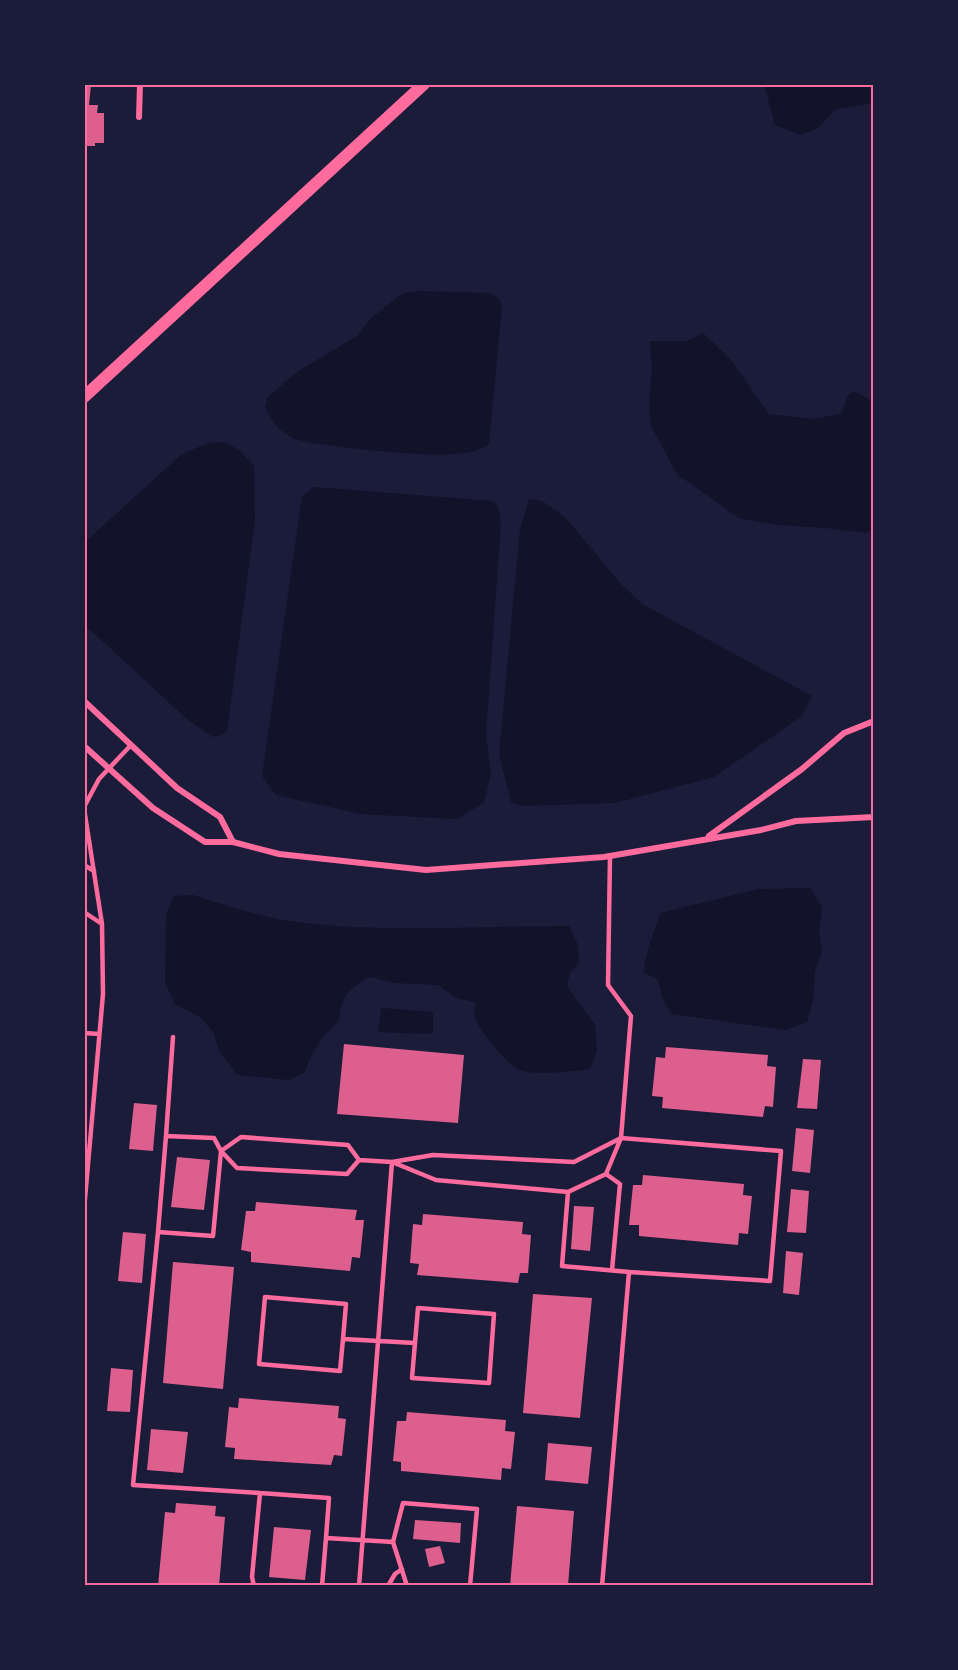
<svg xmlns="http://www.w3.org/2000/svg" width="958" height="1670" font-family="'Public Sans',sans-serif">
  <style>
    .water { fill: #12122b }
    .building { fill: #dd5f8e }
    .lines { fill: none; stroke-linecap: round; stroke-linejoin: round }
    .service { stroke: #ff6b9d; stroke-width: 4.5 }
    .minor { stroke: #ff6b9d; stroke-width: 6 }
    .secondary { stroke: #ff6b9d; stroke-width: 12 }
    .neatline { fill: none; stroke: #ff6b9d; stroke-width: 2 }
  </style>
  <rect width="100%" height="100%" fill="#1b1b3a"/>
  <path class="water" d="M 764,84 L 874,84 L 874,103 L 836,109 L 818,128 L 801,135 L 775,125 Z
    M 419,291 L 490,293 L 499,298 L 502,306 L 489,444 C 466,466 347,447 312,443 L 294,439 L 279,429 L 270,417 L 265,407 L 268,397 L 297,372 L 357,336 L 369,320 L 403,293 Z
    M 703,333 L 731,360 L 769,414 L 814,419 L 841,414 L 848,396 L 854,391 L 873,402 L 874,527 L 866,533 L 826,528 L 779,525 L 739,518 L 677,474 L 651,426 L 649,405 L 652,367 L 650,341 L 687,341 Z
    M 224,442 L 239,450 L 254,466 L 255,520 L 227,731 L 220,735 L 213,737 L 187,719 L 84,624 L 84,543 L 182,454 L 208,443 Z
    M 314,487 L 492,501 L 498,506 L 501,523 L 486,734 L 491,774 L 484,802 L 458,819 L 361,814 L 276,795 L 262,776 L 302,496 Z
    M 529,499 L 542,501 L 566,518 L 620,583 L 642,604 L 812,696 L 802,716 L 714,777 L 615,803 L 521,806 L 511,802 L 499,755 L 520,529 Z
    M 810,888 L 822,907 L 819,931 L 822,952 L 815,971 L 813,1001 L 807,1022 L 785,1030 L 672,1014 L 662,998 L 658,980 L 644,972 C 645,952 654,933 660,913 L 759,889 Z
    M 193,895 C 224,905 257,916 290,921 C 382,934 476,926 569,926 L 578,945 L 579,963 L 570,973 L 567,986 L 595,1025 L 597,1051 L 590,1069 C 574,1071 533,1076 519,1070 C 507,1064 477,1029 475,1016 C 474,1012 475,1007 475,1002 L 456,998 L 438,985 L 395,983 L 370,977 C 349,989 341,996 339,1021 C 321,1038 313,1048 305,1072 L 289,1080 L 238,1075 L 219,1051 L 214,1033 L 200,1017 L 175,1004 L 165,982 L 166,914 L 174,896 Z
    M 381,1008 L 433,1012 L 433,1034 L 378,1032 Z"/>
  <path class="building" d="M 84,84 L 91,85 L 89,105 L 98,105 L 97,113 L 104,113 L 104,143 L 95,143 L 95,146 L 84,146 Z
    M 344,1044 L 464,1055 L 458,1123 L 337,1114 Z
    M 666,1047 L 768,1055 L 767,1066 L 776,1067 L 773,1107 L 765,1106 L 763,1117 L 662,1108 L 663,1097 L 652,1096 L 656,1057 L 665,1058 Z
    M 803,1059 L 821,1060 L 817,1109 L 797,1108 Z
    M 134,1103 L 157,1105 L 153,1151 L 129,1149 Z
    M 796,1128 L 814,1130 L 810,1173 L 792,1171 Z
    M 177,1157 L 210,1160 L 204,1210 L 171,1207 Z
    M 643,1175 L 744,1184 L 743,1195 L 752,1196 L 748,1234 L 739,1233 L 738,1245 L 639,1236 L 639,1225 L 629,1225 L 633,1185 L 642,1185 Z
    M 791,1189 L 809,1191 L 806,1233 L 787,1232 Z
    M 256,1202 L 357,1210 L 355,1220 L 364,1220 L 360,1258 L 352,1257 L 350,1271 L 251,1262 L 251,1252 L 241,1250 L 246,1211 L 255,1211 Z
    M 574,1206 L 594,1207 L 590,1251 L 571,1249 Z
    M 423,1214 L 523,1222 L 522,1234 L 531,1235 L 528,1273 L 520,1273 L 518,1283 L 417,1275 L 419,1264 L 410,1263 L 413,1224 L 422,1225 Z
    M 123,1232 L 146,1234 L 142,1283 L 118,1281 Z
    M 786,1251 L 803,1253 L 799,1295 L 783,1293 Z
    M 173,1262 L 234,1267 L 223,1389 L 163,1383 Z
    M 533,1294 L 592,1298 L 580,1418 L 523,1413 Z
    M 111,1368 L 133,1370 L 130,1412 L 107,1411 Z
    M 239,1398 L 339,1406 L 338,1418 L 346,1419 L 342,1456 L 334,1455 L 331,1465 L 234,1459 L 235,1448 L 225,1447 L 229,1407 L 238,1408 Z
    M 407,1412 L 506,1420 L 505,1431 L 515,1432 L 511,1469 L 502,1468 L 501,1480 L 401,1471 L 401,1462 L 393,1461 L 397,1421 L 406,1421 Z
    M 151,1429 L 188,1432 L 183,1473 L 147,1470 Z
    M 548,1443 L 592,1447 L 588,1484 L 545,1480 Z
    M 176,1503 L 216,1506 L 215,1516 L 225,1517 L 219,1586 L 158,1586 L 165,1512 L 175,1513 Z
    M 517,1506 L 574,1511 L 568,1586 L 510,1586 Z
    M 415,1520 L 461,1523 L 460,1543 L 413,1539 Z
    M 274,1527 L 311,1530 L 305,1580 L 269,1577 Z
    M 440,1546 L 445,1563 L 429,1567 L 425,1549 Z"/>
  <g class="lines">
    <path class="service" d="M 84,807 L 99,779 L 131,745
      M 84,808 L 102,924 L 103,994 L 84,1210
      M 84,865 L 94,871
      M 84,912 L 102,924
      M 84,1033 L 99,1034
      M 166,1136 L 173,1037
      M 392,1162 L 436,1180 L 568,1192 L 606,1174 L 621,1138 L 631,1016 L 608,985 L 610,856
      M 606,1174 L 620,1184 L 612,1270
      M 568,1192 L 562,1266 L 629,1272
      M 158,1232 L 213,1236 L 221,1151 L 241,1137 L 348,1145 L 359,1160 L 392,1162 L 433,1155 L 574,1162 L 621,1138 L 781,1151 L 770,1281 L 629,1272 L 602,1586
      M 343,1339 L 346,1304 L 265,1297 L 259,1364 L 340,1371 L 343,1339 L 415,1343 L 412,1378 L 489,1383 L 494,1314 L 418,1308 L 415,1343
      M 260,1493 L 329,1498 L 326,1538
      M 393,1542 L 403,1503 L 477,1509 L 470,1586
      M 254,1586 L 252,1577 L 260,1493 L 133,1485 L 158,1232 L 166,1136 L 214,1138 L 221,1151 L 237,1168 L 347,1174 L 359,1160
      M 322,1586 L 326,1538 L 393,1542 L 407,1586
      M 359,1586 L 392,1162
      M 388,1586 L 395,1574 L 402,1569"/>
    <path class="minor" d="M 139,117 L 140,84
      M 84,701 L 177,788 L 220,817 L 233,842
      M 84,746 L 153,808 L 205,842 L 233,842 L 279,854 L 426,870 L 604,857 L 761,830 L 796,821 L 874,817
      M 709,836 L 802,769 L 844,733 L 874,721"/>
    <path class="secondary" d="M 84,397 L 424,84"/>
  </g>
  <rect width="958" height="1670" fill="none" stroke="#1b1b3a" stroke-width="171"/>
  <rect x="86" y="86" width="786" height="1498" class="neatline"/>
</svg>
